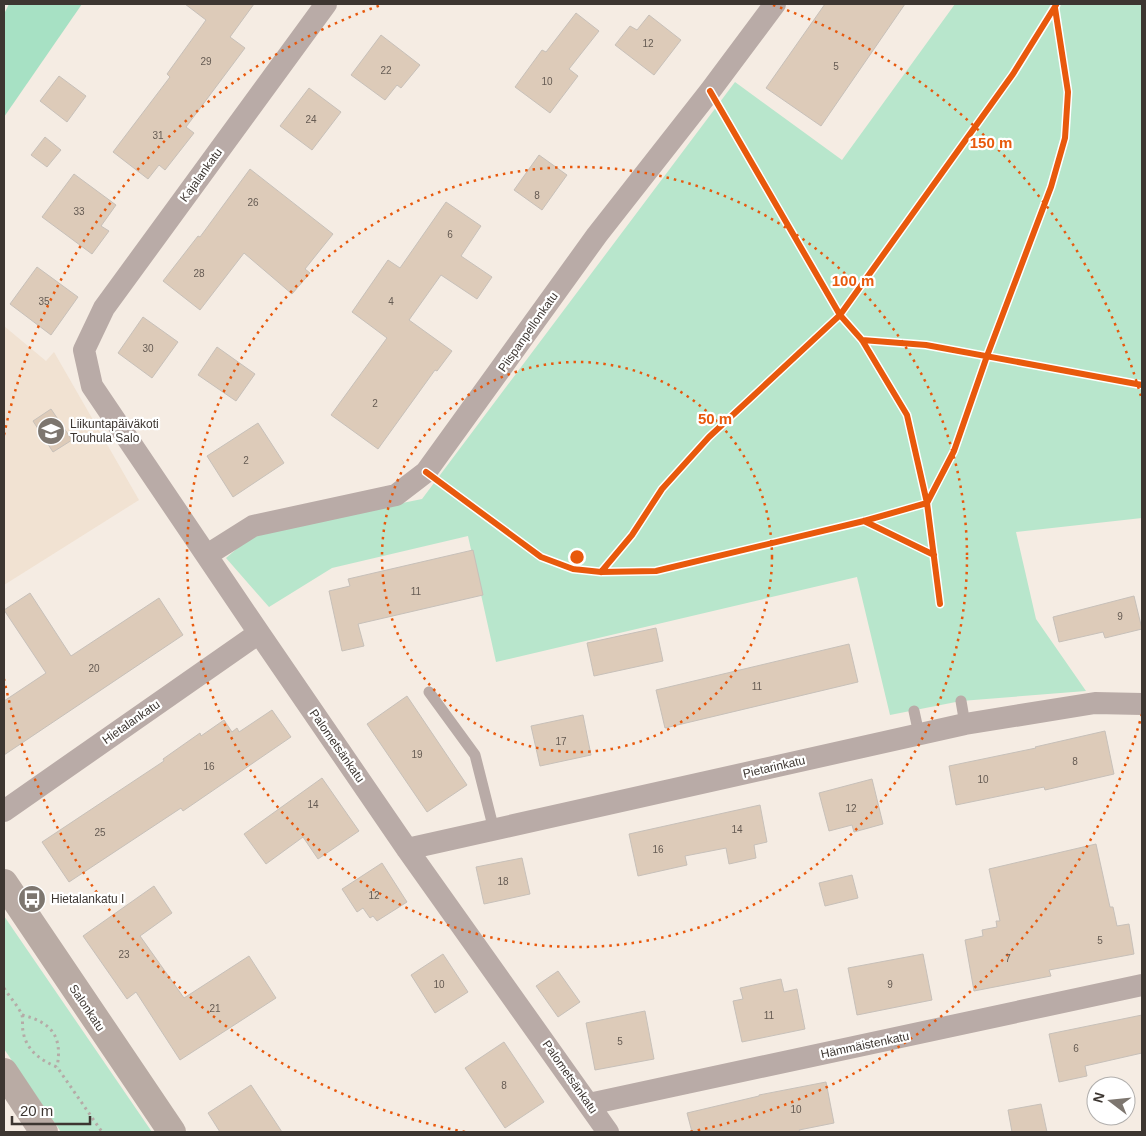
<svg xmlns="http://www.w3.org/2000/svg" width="1146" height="1136" font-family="Helvetica,sans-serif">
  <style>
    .built { fill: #f1e2d2 }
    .green { fill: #b8e6cc }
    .forest { fill: #a7e1c4 }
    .building { fill: #ddcbb9; stroke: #c7c0b9 }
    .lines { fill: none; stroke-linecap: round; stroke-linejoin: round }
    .path { stroke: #b5aba7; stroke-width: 3; stroke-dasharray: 2.5 4; stroke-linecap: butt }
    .service { stroke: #b9aba7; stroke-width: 11 }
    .minor { stroke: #b9aba7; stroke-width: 22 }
    .secondary { stroke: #b9aba4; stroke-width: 28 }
    .cycleway-casing { stroke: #fff; stroke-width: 9 }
    .cycleway { stroke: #e8590c; stroke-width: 6 }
    .ring { fill: none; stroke: #e8590c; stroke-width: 2.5; stroke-dasharray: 2.5 5 }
    .labels { text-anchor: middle; stroke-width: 4.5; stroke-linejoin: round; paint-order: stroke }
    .number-label { font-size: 10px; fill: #655b53 }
    .street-label { font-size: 12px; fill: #3d3631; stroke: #fff }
    .poi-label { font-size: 12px; fill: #3d3631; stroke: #fff; text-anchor: start }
    .centre { fill: #e8590c; stroke: #fff; stroke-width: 2.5 }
    .ring-label { font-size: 15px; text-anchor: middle; font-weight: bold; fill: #e8590c; stroke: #fff; stroke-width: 4.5; stroke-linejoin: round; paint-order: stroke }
  </style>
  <rect width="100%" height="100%" fill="#f5ece3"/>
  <path class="built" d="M 4,326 L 46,361 L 54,352 L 139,500 L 4,585 Z"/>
  <path class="green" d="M 955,4 L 1142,4 L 1142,518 L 1016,532 L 1036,619 L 1086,691 L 961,701 L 890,715 L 857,577 L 496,662 L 468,536 L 332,568 L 269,607 L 226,558 L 255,533 L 422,499 L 735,82 L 842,160 Z
    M 4,916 L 152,1132 L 61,1132 L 4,1049 Z"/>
  <path class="forest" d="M 9,4 L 82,4 L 4,117 L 4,14 Z"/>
  <path class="building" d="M 185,4 L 254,4 L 230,37 L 245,48 L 186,127 L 194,133 L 165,170 L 159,165 L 148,179 L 113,152 L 170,77 L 167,74 L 206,20 Z
    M 825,4 L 905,4 L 821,126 L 766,88 Z
    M 576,13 L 599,31 L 569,69 L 578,76 L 550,113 L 515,87 L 542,50 L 546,52 Z
    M 649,15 L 681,40 L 654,75 L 615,45 L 630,26 L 637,30 Z
    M 381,35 L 420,65 L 401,88 L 397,85 L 385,100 L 351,75 Z
    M 59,76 L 86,96 L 67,122 L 40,101 Z
    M 309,88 L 341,112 L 312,150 L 280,126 Z
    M 45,137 L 61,150 L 47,167 L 31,155 Z
    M 539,155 L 567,175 L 542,210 L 514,190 Z
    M 250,169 L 333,234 L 305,269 L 310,273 L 292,294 L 244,253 L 200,310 L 163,281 L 198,236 L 200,237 Z
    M 74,174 L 116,205 L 101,226 L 109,231 L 92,254 L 42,217 Z
    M 446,202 L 481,226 L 461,256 L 492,277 L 477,299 L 441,275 L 409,320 L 452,351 L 437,371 L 435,370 L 378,449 L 331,415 L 387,338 L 352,312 L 388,260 L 400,268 Z
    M 37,267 L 78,297 L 51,335 L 10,304 Z
    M 143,317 L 178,342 L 152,378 L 118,353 Z
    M 217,347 L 255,374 L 236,401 L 198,375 Z
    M 51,409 L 72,440 L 53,452 L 33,421 Z
    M 258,423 L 284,463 L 233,497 L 207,456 Z
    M 473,550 L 483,595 L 358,624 L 364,646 L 342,651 L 329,591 L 350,586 L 348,579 Z
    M 30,593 L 71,656 L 159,598 L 183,635 L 4,755 L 4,701 L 46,673 L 4,610 Z
    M 1134,596 L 1142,629 L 1105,638 L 1103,632 L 1059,642 L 1053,617 Z
    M 656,628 L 663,661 L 594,676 L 587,643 Z
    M 849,644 L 858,682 L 665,728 L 656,690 Z
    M 407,696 L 467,785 L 427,812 L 367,724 Z
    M 272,710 L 291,737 L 183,811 L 181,808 L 69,882 L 42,842 L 164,761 L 163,759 L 200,733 L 201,736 L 224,720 L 232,732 L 237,728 L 239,732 Z
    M 583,715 L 591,755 L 540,766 L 531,726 Z
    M 1105,731 L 1114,774 L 1045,790 L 1044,787 L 956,805 L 949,766 L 1036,748 L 1035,747 Z
    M 322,778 L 359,831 L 318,859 L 303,837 L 266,864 L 244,834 Z
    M 872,779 L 883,824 L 854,832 L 852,825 L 829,831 L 819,793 Z
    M 760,805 L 767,842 L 754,845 L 756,858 L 729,864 L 726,848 L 685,856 L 687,865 L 638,876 L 629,834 Z
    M 1096,844 L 1110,907 L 1113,907 L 1117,926 L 1129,924 L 1134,954 L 1049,970 L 1051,976 L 974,991 L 965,940 L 983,936 L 982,930 L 997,927 L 996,921 L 1000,921 L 989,869 Z
    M 522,858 L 530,894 L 484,904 L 476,867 Z
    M 382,863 L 407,902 L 377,921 L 373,916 L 370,918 L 363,908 L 357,912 L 342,889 Z
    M 852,875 L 858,898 L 825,906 L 819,883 Z
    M 154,886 L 172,913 L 140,936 L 184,998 L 249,956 L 276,998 L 180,1060 L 136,992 L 127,999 L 83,936 Z
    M 443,954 L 468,992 L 435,1013 L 411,975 Z
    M 923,954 L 932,1000 L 857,1015 L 848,968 Z
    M 558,971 L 580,1002 L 558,1017 L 536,986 Z
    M 781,979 L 784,992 L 797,989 L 805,1029 L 742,1042 L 733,1001 L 743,999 L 740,988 Z
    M 645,1011 L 654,1059 L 595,1070 L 586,1023 Z
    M 1142,1015 L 1142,1053 L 1085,1066 L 1087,1076 L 1059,1082 L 1049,1034 Z
    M 504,1042 L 544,1102 L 505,1128 L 465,1068 Z
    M 826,1082 L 834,1123 L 799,1130 L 800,1132 L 692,1132 L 687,1113 L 759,1096 L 759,1095 Z
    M 251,1085 L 282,1132 L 220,1132 L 208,1113 Z
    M 1041,1104 L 1047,1132 L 1012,1132 L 1008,1110 Z"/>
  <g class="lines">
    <path class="path" d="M 4,988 C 9,996 18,1006 22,1015 C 23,1020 22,1026 23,1031 C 26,1050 40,1060 57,1067 L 102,1132
      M 22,1015 C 51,1022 63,1036 57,1067"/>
    <path class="service" d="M 429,692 L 475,755 L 494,830
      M 961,701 L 965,724
      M 914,711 L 919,734"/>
    <path class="minor" d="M 326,4 L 104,308 L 84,350 L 92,386 L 259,633 L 407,849 L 608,1132
      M 207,555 L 253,526 L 396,495 L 426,472 L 597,235 L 710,91 L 775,4
      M 4,811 L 259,633
      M 407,849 L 965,724 L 1095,703 L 1142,704
      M 589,1104 L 1142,985"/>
    <path class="secondary" d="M 4,883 L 172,1132
      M 4,1072 L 44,1132"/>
    <g class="cycleway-casing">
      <path id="cycleway" d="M 710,91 L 840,315 L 862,340 L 907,415 L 927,503 L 940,604
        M 862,340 L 926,345 L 1142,385
        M 426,472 L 541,557 L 573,569 L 601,572 L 656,571 L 864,521 L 927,503 L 954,451 L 987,356 L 1051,187 L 1065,138 L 1068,92 L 1055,8
        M 864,521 L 934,555
        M 601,572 L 632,535 L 662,489 L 709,437 L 840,315 L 1013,74 L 1056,5"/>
    </g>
    <use href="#cycleway" class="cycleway"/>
  </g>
  <g class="ring">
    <circle cx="577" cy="557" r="195"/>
    <circle cx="577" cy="557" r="390"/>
    <path d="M1142 714A586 586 0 0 1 689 1132M465 1132A586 586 0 0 1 4 679M4 435A586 586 0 0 1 381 5M773 5A586 586 0 0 1 1142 400"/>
  </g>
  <defs>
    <g id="school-disc" transform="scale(1.4375)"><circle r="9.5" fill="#7d766f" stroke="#fff"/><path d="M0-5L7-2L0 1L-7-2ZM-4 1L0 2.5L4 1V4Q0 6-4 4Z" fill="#fff"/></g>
    <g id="bus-disc" transform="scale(1.4375)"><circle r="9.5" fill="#7d766f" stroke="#fff"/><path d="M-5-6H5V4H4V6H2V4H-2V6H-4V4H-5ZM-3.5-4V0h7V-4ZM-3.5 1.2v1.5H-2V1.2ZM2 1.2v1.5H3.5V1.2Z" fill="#fff"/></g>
  </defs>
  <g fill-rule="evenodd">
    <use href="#school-disc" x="51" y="431"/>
    <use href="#bus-disc" x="32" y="899"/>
  </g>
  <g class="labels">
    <g class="number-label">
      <text x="648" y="47">12</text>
      <text x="206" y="65">29</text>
      <text x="836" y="70">5</text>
      <text x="386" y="74">22</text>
      <text x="547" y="85">10</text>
      <text x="311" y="123">24</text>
      <text x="158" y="139">31</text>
      <text x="537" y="199">8</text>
      <text x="253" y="206">26</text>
      <text x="79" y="215">33</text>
      <text x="450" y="238">6</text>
      <text x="199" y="277">28</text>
      <text x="44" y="305">35</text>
      <text x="391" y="305">4</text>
      <text x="148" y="352">30</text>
      <text x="375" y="407">2</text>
      <text x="246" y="464">2</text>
      <text x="416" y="595">11</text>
      <text x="1120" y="620">9</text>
      <text x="94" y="672">20</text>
      <text x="757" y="690">11</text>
      <text x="561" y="745">17</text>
      <text x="417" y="758">19</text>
      <text x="1075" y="765">8</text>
      <text x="209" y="770">16</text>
      <text x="983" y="783">10</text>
      <text x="313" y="808">14</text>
      <text x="851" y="812">12</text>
      <text x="737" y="833">14</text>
      <text x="100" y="836">25</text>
      <text x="658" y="853">16</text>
      <text x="503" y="885">18</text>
      <text x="374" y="899">12</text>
      <text x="1100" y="944">5</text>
      <text x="124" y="958">23</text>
      <text x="1008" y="962">7</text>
      <text x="439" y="988">10</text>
      <text x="890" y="988">9</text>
      <text x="215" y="1012">21</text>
      <text x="769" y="1019">11</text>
      <text x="620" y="1045">5</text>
      <text x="1076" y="1052">6</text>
      <text x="504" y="1089">8</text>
      <text x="796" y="1113">10</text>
    </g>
    <g class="street-label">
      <text transform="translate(201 175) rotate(-54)" y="4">Kajalankatu</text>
      <text transform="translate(528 332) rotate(-55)" y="4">Piispanpellonkatu</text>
      <text transform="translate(131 722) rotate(-35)" y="4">Hietalankatu</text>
      <text transform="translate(337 746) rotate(55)" y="4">Palometsänkatu</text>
      <text transform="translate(774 767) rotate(-13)" y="4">Pietarinkatu</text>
      <text transform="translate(87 1008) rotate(56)" y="4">Salonkatu</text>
      <text transform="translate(865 1045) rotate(-12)" y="4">Hämmäistenkatu</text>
      <text transform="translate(570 1077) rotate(55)" y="4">Palometsänkatu</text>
    </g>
    <g class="poi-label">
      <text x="70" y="428">Liikuntapäiväkoti<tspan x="70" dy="14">Touhula Salo</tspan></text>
      <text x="51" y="903">Hietalankatu I</text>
    </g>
  </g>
  <circle cx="577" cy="557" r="8" class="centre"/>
  <g class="ring-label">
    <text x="991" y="148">150 m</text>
    <text x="853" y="286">100 m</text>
    <text x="715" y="424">50 m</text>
  </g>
  <rect width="1146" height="1136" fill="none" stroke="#3d3631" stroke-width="10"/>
  <g transform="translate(1111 1101) rotate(286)"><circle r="24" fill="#ffffff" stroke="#b1afad"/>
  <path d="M0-4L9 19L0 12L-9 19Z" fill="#7d766f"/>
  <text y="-8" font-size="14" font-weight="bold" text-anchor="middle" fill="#3d3631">N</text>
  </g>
  <path d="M12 1116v8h78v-8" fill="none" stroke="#3d3631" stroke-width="2.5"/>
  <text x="20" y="1116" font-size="15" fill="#3d3631" stroke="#ffffff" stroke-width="4" paint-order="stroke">20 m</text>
</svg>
